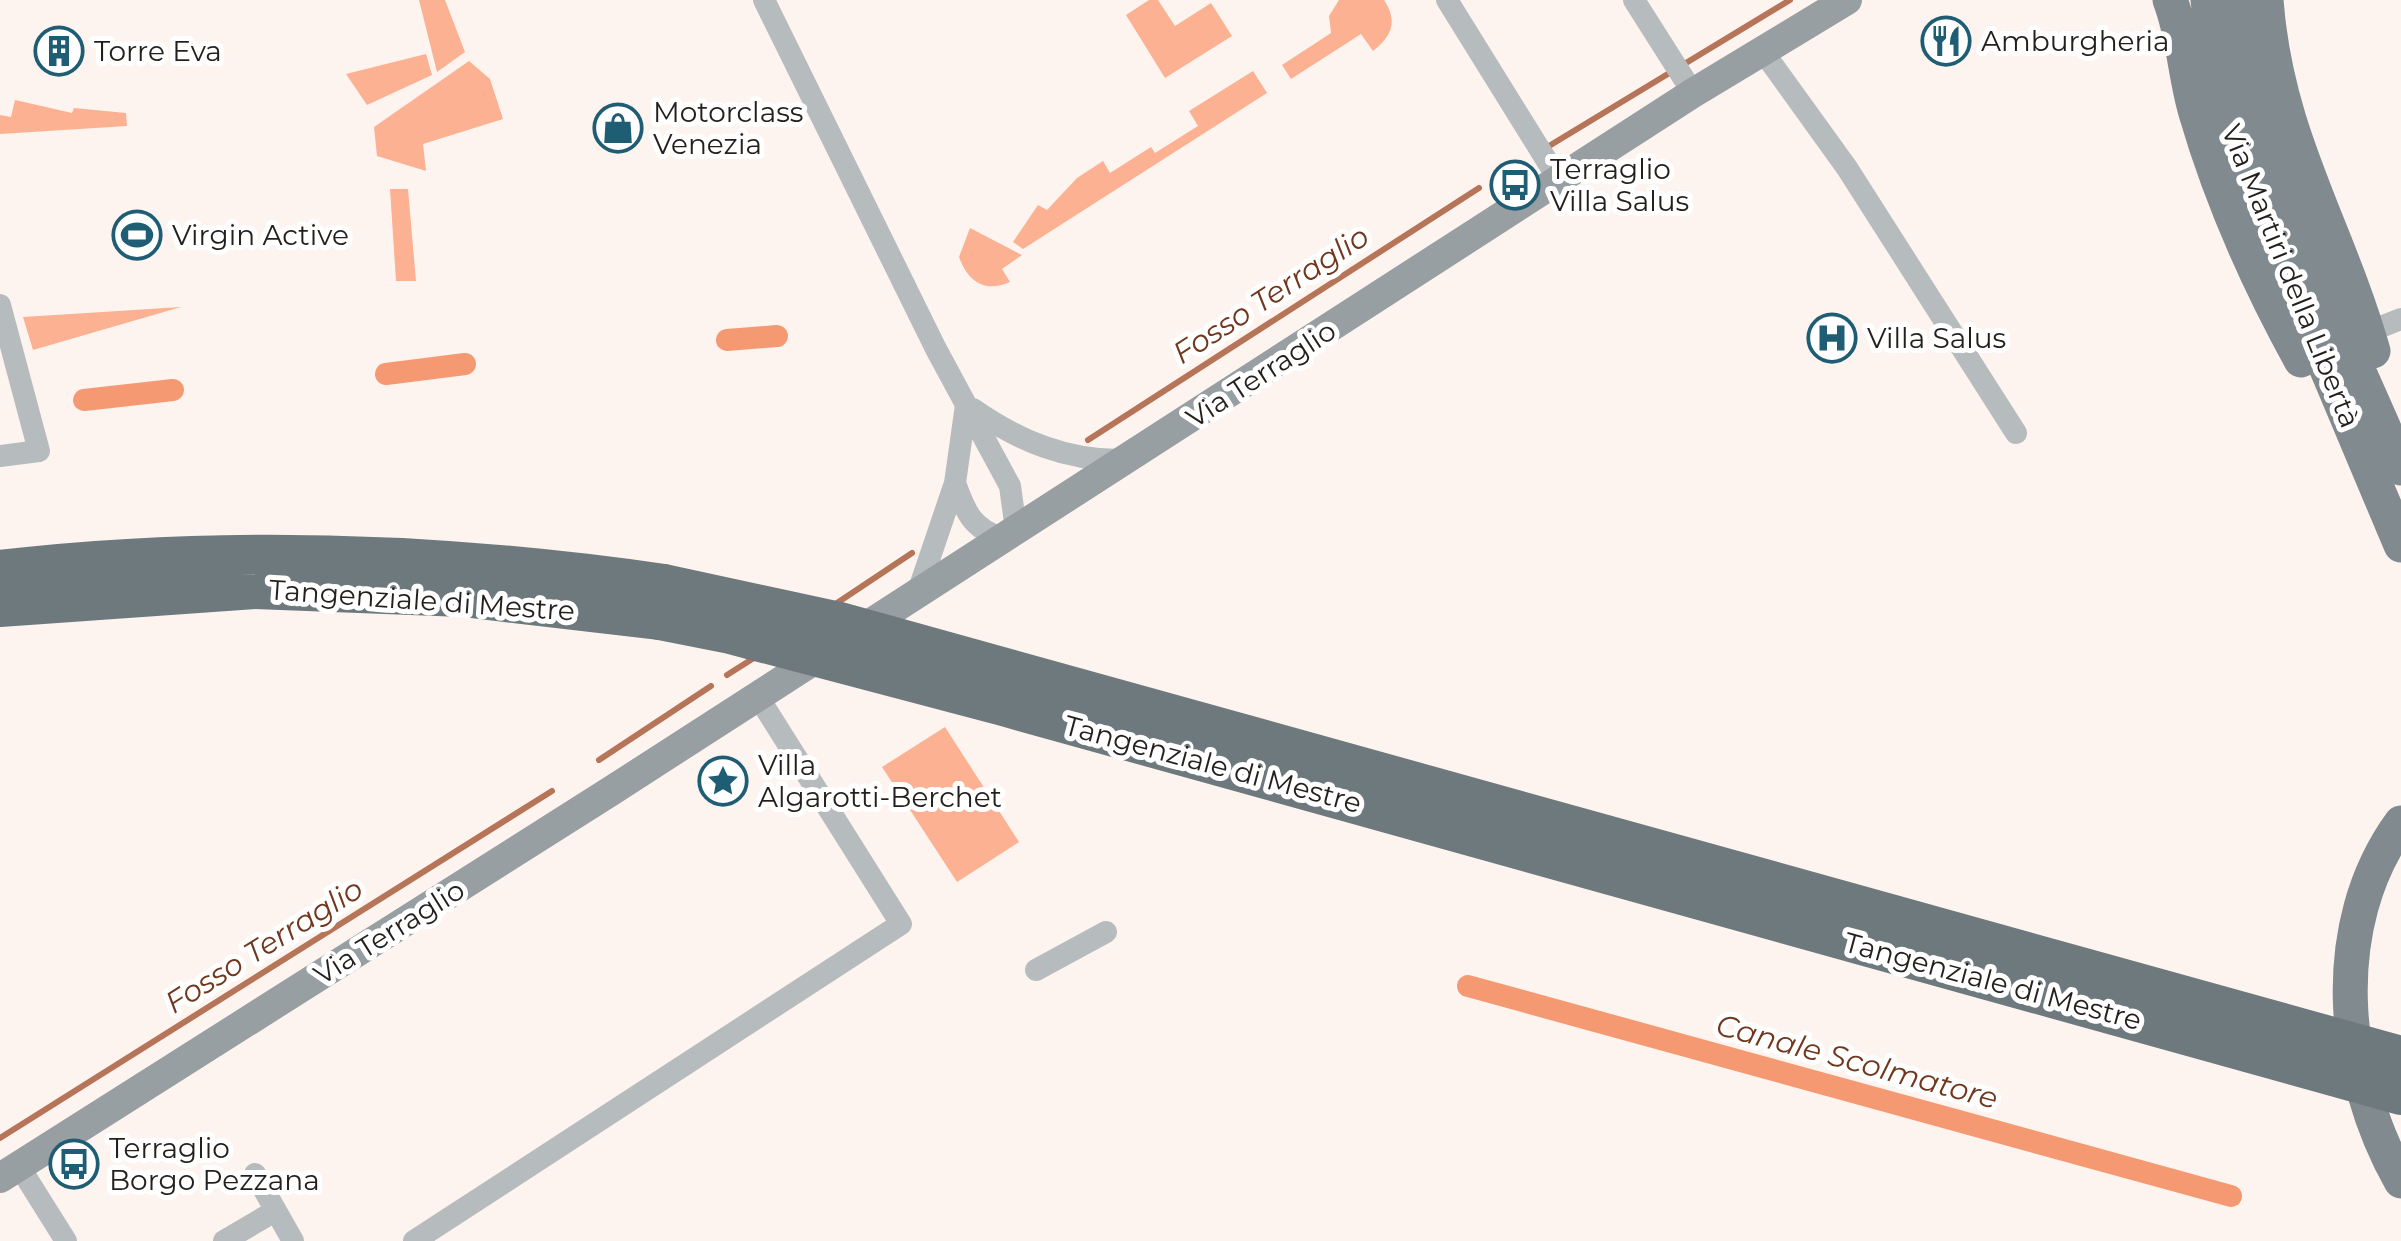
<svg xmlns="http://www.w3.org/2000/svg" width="2401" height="1241" font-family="Montserrat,sans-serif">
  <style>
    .green { fill: #fbb192 }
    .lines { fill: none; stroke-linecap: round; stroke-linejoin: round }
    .stream { stroke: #b67458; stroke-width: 6 }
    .canal { stroke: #f59972; stroke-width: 22 }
    .minor { stroke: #b6bcbe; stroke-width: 22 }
    .secondary { stroke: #979fa3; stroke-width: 30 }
    .primary { stroke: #818b8f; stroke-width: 35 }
    .motorway { stroke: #6e797e; stroke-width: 40 }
    .motorway-bridge { stroke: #6e797e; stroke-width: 40 }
    .labels { text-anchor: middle; stroke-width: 10; stroke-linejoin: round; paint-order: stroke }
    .poi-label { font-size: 28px; fill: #231f1d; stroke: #fff; text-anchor: start }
    .street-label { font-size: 28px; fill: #231f1d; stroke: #fff }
    .water-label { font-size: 30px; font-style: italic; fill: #71361b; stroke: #fff }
  </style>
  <rect width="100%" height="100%" fill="#fef4ef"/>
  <path class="green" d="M 419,0 L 445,0 L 465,52 L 437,72 Z
    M 1149,0 L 1158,0 L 1175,26 L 1211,3 L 1232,36 L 1165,78 L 1126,15 Z
    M 1339,0 L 1384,0 C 1398,21 1392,36 1373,51 L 1361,34 L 1291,79 L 1282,65 L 1331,33 L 1329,16 Z
    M 426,54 L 432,75 L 367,105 L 346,74 Z
    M 469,61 L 490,79 L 503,119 L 423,144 L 426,171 L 377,156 L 374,127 Z
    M 1253,71 L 1267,93 L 1023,249 L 1013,242 L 1038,205 L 1047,210 L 1077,178 L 1103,161 L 1110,173 L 1151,147 L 1155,153 L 1198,126 L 1189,111 Z
    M 15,100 L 72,113 L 74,108 L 126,113 L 127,126 L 0,134 L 0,115 L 11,117 Z
    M 390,189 L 408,189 L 416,281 L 396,281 Z
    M 970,228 L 1022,255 L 1002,269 L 1010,282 C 985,293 968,282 959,257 Z
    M 181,307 L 33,350 L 23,317 Z
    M 945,727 L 1019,842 L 957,882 L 882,767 Z"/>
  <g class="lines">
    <path class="stream" d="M 1549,146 L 1790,0
      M 1088,440 L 1479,188
      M 834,605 L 912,553
      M 727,675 L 757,656
      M 599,760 L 711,686
      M 0,1138 L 552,791"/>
    <path class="canal" d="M 727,340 L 777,336
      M 386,374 L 465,364
      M 84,400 L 173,390
      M 1468,986 L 2231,1196"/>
    <path class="minor" d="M 764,0 L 936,349 L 1010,486 L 1016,530
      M 1447,0 L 1560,182
      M 1634,0 L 1693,93
      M 1762,50 L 1847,168 L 2016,433
      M 0,305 L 39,451 L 0,456
      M 2368,332 L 2401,319
      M 973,409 C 1019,441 1067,461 1124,460
      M 955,483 C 965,511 972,529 1002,538
      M 918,592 L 955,483 L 966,405
      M 1036,970 L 1106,932
      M 19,1166 L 66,1241
      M 255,1174 L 293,1241
      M 224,1241 L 275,1211
      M 414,1241 L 901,924 L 757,695"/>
    <path class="secondary" d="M 0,1178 L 611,791 L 1693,93 L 1847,0"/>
    <path class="primary" d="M 2170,0 C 2184,36 2185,76 2196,113 C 2221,199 2258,282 2301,360
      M 2208,0 L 2215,60 L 2241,165 L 2401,545
      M 2238,0 C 2256,165 2337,317 2401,468
      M 2266,0 C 2276,136 2337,225 2373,351
      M 2401,823 C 2326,926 2341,1075 2401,1181"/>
    <path class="motorway" d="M 0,570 C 223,544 442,552 664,584
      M 0,607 L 255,589 L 463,597 L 659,620"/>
    <path class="motorway-bridge" d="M 664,584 L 840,622 L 2401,1056
      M 659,620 L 730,634 L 1003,706 L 2401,1095"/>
  </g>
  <defs>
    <g id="restaurant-ring" transform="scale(2.5)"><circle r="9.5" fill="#fff" stroke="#1f5d74" stroke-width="1.5"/><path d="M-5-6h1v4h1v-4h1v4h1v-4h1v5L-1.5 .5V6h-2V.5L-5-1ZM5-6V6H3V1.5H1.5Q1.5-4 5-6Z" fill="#1f5d74"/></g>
    <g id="building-ring" transform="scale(2.5)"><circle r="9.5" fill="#fff" stroke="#1f5d74" stroke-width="1.5"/><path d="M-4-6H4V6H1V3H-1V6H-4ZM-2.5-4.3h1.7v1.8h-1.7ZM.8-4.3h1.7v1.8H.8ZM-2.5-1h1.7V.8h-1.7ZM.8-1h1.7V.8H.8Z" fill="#1f5d74"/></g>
    <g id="shop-ring" transform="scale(2.5)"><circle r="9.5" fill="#fff" stroke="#1f5d74" stroke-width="1.5"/><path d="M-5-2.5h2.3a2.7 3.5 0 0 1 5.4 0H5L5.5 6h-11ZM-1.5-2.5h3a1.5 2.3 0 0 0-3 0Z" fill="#1f5d74"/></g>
    <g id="bus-ring" transform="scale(2.5)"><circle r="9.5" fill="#fff" stroke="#1f5d74" stroke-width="1.5"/><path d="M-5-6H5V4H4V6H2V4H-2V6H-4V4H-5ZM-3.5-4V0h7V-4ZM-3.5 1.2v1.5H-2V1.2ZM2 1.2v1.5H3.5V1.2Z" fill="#1f5d74"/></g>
    <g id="stadium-ring" transform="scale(2.5)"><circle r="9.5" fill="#fff" stroke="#1f5d74" stroke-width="1.5"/><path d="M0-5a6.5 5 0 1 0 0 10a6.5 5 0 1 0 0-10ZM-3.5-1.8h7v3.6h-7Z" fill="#1f5d74"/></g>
    <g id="hospital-ring" transform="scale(2.5)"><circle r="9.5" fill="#fff" stroke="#1f5d74" stroke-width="1.5"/><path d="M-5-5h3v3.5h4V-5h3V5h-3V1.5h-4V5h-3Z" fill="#1f5d74"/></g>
    <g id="sight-ring" transform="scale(2.5)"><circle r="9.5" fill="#fff" stroke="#1f5d74" stroke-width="1.5"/><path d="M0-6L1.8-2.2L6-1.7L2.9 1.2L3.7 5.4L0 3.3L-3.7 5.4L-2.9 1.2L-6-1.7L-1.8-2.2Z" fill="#1f5d74"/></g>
  </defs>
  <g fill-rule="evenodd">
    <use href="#restaurant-ring" x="1946" y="41"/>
    <use href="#building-ring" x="59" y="51"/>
    <use href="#shop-ring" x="618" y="128"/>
    <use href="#bus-ring" x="1515" y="185"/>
    <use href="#stadium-ring" x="137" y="235"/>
    <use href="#hospital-ring" x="1832" y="338"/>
    <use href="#sight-ring" x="723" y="781"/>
    <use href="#bus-ring" x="74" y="1164"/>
  </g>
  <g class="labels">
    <g class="poi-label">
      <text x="1981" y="51">Amburgheria</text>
      <text x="94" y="61">Torre Eva</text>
      <text x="653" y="122">Motorclass<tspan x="653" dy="32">Venezia</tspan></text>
      <text x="1550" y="179">Terraglio<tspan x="1550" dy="32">Villa Salus</tspan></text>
      <text x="172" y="245">Virgin Active</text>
      <text x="1867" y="348">Villa Salus</text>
      <text x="758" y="775">Villa<tspan x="758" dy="32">Algarotti-Berchet</tspan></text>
      <text x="109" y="1158">Terraglio<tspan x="109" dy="32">Borgo Pezzana</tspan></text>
    </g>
    <g class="street-label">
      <text transform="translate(2291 276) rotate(68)" y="10">Via Martiri della Libertà</text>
      <text transform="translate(1261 374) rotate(-33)" y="10">Via Terraglio</text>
      <text transform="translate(422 600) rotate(4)" y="10">Tangenziale di Mestre</text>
      <text transform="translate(1213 764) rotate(15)" y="10">Tangenziale di Mestre</text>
      <text transform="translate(389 932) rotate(-32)" y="10">Via Terraglio</text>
      <text transform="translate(1993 981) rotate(15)" y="10">Tangenziale di Mestre</text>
    </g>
    <g class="water-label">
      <text transform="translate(1271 295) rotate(-33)" y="10">Fosso Terraglio</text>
      <text transform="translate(264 946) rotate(-32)" y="10">Fosso Terraglio</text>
      <text transform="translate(1857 1062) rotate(15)" y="10">Canale Scolmatore</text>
    </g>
  </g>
</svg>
